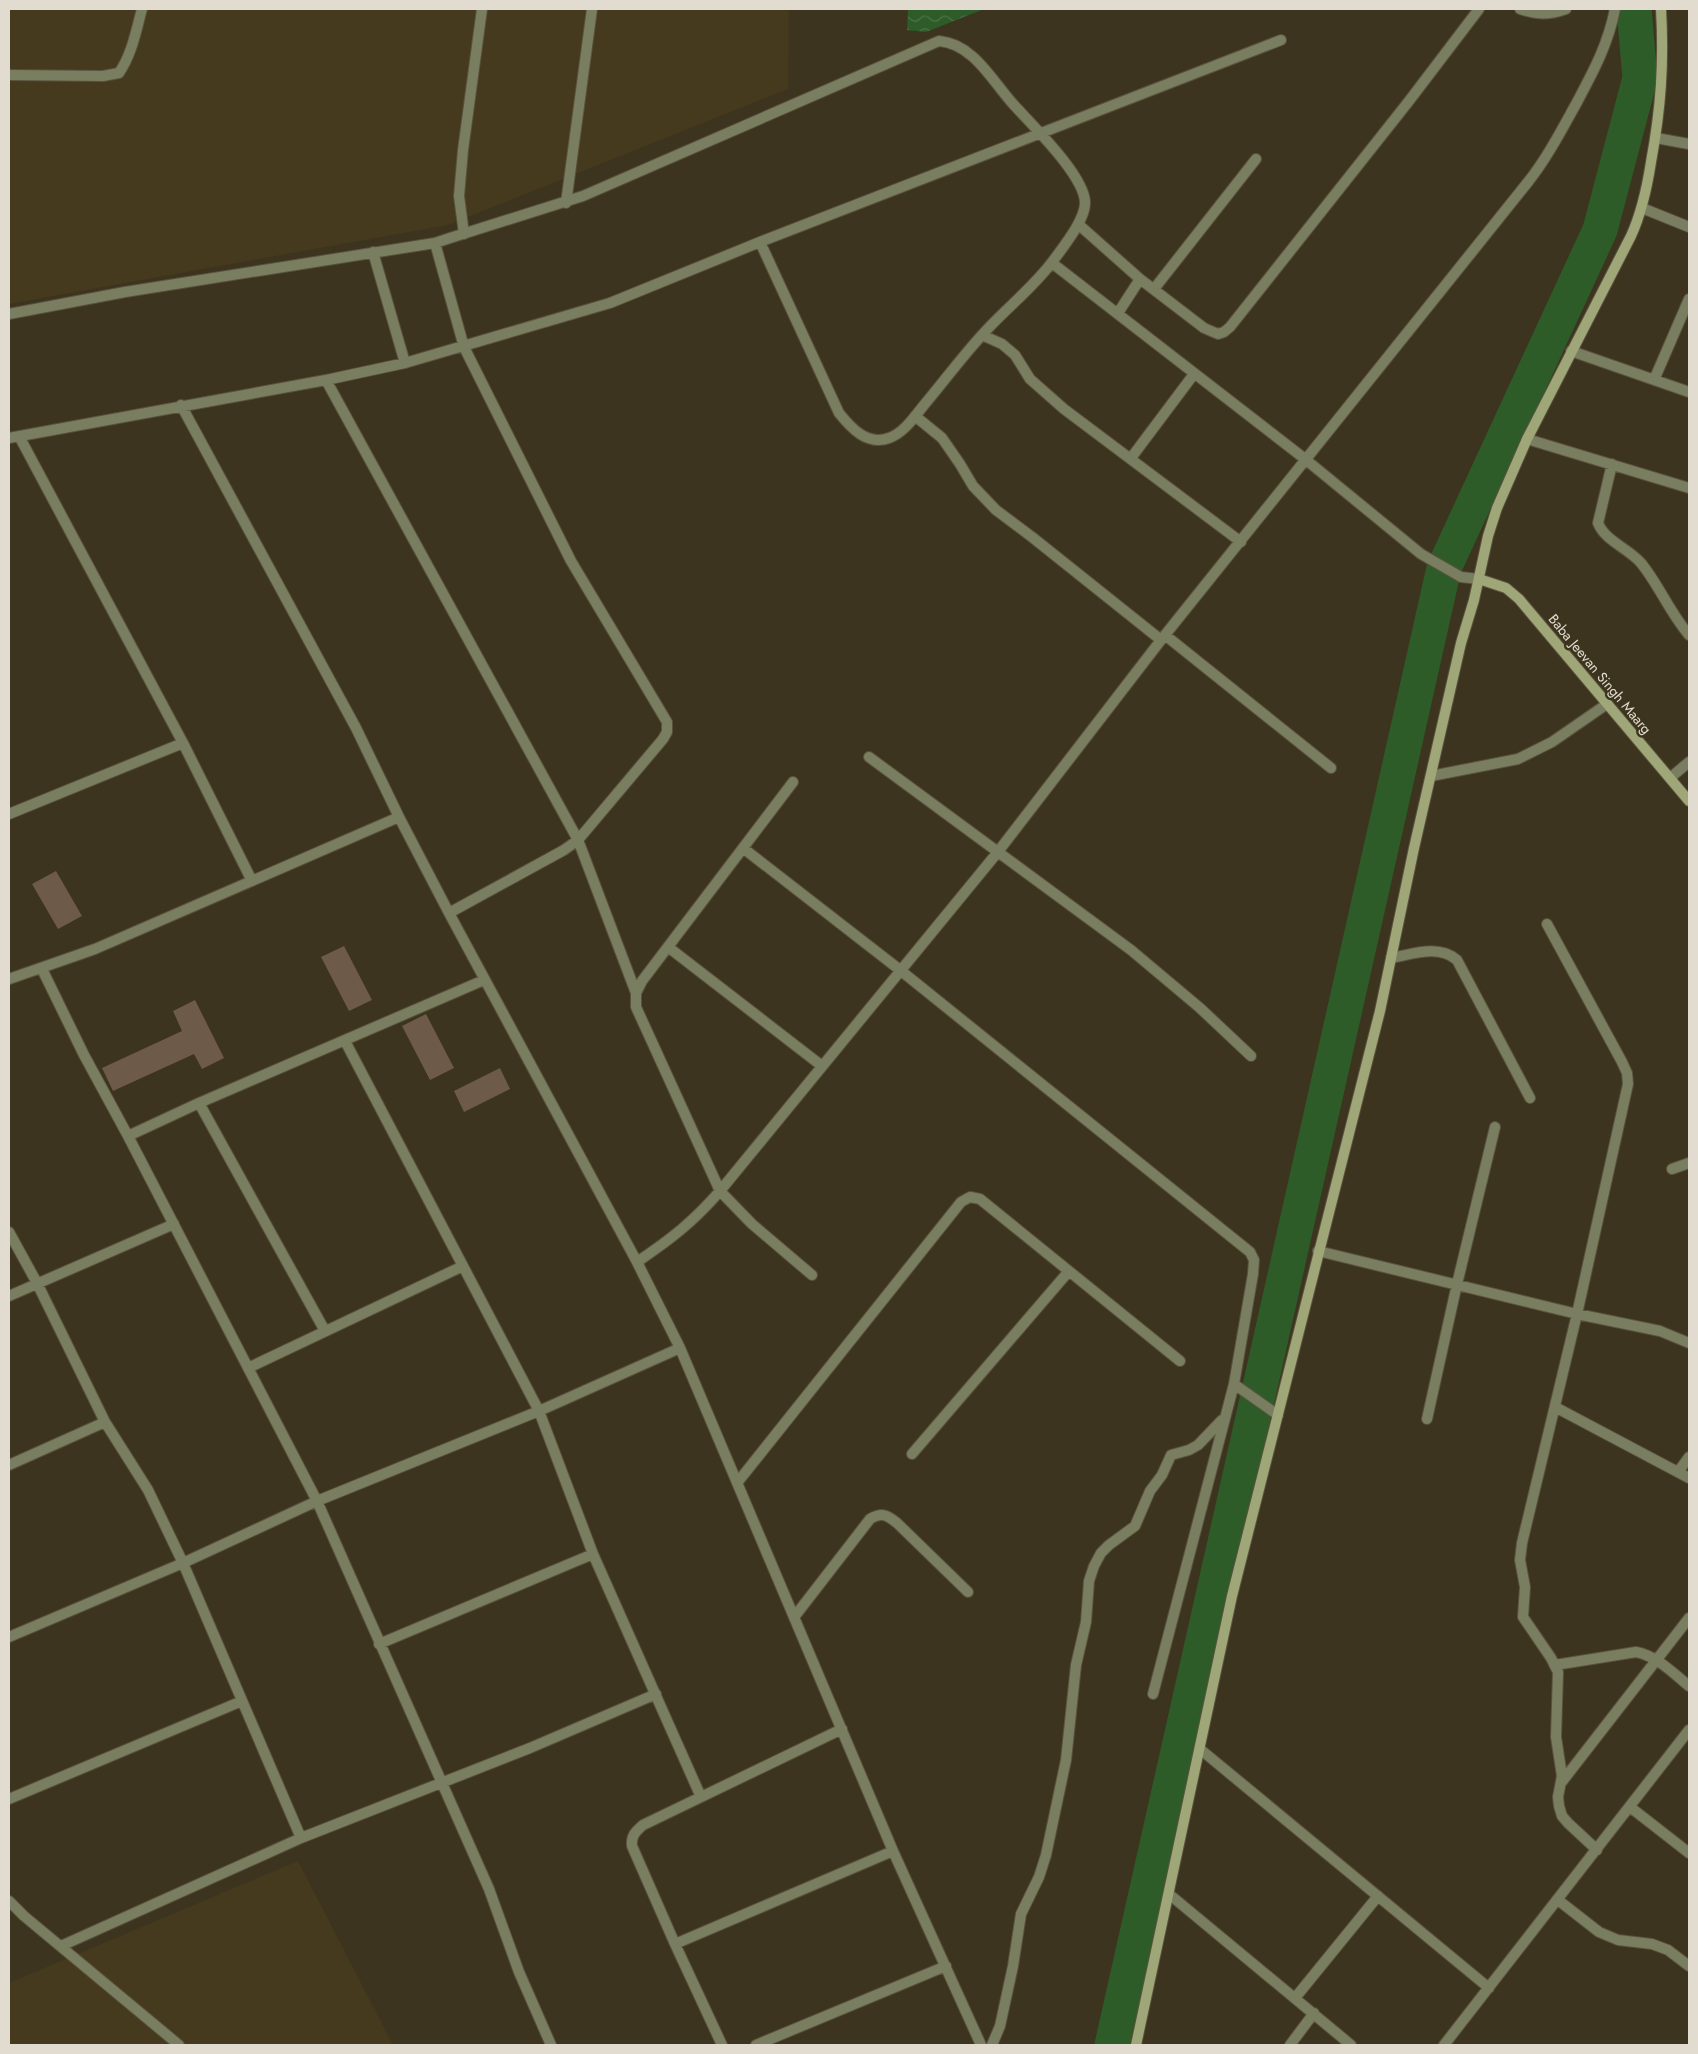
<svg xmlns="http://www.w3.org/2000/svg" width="1698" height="2054" font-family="Jost,sans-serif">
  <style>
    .built { fill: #453a1d }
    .water { fill: url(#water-waves) }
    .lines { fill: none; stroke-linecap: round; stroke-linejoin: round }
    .river { stroke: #2e5c29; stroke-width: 35 }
    .building { fill: #6d5a48 }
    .lane-casing { stroke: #5a523e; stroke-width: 12 }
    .street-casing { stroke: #5a523e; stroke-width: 12 }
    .secondary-casing { stroke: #5a523e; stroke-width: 12 }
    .lane { stroke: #797e61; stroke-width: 10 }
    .street { stroke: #797e61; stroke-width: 10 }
    .secondary { stroke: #9fa779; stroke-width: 10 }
    .labels { text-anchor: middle; stroke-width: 5; stroke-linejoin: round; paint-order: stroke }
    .street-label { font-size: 14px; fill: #e1dccf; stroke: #3c341e }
  </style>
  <defs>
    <pattern id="water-waves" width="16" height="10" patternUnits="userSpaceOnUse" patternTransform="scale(1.25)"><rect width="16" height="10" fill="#2e5c29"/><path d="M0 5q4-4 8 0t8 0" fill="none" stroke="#4c7347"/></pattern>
  </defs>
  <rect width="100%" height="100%" fill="#3c341e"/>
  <path class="built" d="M 9,9 L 789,9 L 788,89 L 448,225 L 9,304 Z
    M 298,1861 L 393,2045 L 9,2045 L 9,1983 Z"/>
  <path class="water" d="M 908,9 L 984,9 L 926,32 L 907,30 Z"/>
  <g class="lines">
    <path class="river" d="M 1112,2045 L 1444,568 L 1600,230 L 1640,78 L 1634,9"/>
  </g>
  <path class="building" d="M 56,871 L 82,916 L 58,929 L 32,884 Z
    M 344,946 L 372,1000 L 349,1011 L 321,957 Z
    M 195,1000 L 224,1058 L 202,1069 L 194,1054 L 113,1091 L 102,1068 L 182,1031 L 173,1011 Z
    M 426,1014 L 454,1068 L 430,1080 L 402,1026 Z
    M 500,1068 L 510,1089 L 464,1112 L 454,1091 Z"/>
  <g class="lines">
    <g class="lane-casing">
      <path id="lane" d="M 9,75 L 103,76 L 119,73 C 132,54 136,31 142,9
        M 566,203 L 592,9
        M 464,234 L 459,196 L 463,150 L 482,9"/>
    </g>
    <g class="street-casing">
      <path id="street" d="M 1520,9 C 1538,15 1549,15 1566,9
        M 1656,138 L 1689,144
        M 1642,208 L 1689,227
        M 1078,224 L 1140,279 L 1204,328 L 1218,334 L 1224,332 L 1230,327 L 1409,101 L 1479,9
        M 435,243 L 464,347 L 571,561 L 667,722 L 667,732 L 663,739 L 578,840 L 564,850 L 449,913
        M 373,252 L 405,363
        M 1052,263 L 1305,459 L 1421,554 L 1461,577 L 1479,579
        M 1154,289 L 1256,159
        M 1118,313 L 1140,279
        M 9,314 L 125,292 L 435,243 L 450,238 L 583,196 L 939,41 C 974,44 992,81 1014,105 C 1032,125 1084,175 1085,202 C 1086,219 1063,247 1053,261 C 1033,288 1004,310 982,335 C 962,357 944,381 924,405 C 915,416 904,433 889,438 C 867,446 851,428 839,413 L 760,242
        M 982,335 L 1002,344 L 1015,355 L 1030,379 L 1064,409 L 1241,542
        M 1571,351 L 1689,392
        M 326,380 L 578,840 L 636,993
        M 1654,380 L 1689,299
        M 915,416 L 942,438 L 960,464 L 973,486 L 996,510 L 1032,537 L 1161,640
        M 19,436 L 183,743 L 252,881
        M 9,438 L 326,380 L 405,363 L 610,303 L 760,242 L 1281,40
        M 1527,439 L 1689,488
        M 1131,458 L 1194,374
        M 1612,464 L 1598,523 C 1605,541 1628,548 1641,563 C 1659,585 1670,613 1689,635
        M 1165,635 L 1331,768
        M 869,757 L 1131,950 L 1200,1008 L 1251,1056
        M 1431,776 L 1518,759 L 1552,742 L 1607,704
        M 1670,778 L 1689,762
        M 793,782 L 642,981 L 636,993 L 636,1007 L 720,1191 L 752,1224 L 812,1275
        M 9,814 L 183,743
        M 743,848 L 900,970 L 1250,1252 L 1254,1260 L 1253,1274 L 1234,1384 L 1153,1694
        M 1547,924 L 1622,1062 L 1627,1073 L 1628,1084 L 1577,1314 L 1522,1543 L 1520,1560 L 1525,1587 L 1523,1617 L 1551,1658 L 1558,1672 L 1556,1737 L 1562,1776 L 1558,1797 L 1559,1806 L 1562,1816 L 1568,1823 L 1597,1850
        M 668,947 L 822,1066
        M 1391,958 C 1413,954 1439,944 1457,960 L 1530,1098
        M 42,969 L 84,1055 L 128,1136 L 317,1501 L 489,1889 L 519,1972 L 551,2045
        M 9,979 L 95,949 L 399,817
        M 345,1041 L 539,1411 L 593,1554 L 701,1797
        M 199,1103 L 325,1331
        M 128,1136 L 199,1103 L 484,980
        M 1672,1169 L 1689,1163
        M 9,1232 L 37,1283 L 105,1422 L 148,1490 L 183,1563 L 301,1838
        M 1318,1251 L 1577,1314 L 1660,1331 L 1689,1343
        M 637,1262 C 671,1239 693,1222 720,1191 L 997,853 L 1161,640 L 1528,182 C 1547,158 1561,131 1576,104 C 1593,72 1608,45 1615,9
        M 9,1296 L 174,1224
        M 680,1348 L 893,1851 L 981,2045
        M 248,1368 L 463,1266
        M 1234,1384 L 1278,1415
        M 1555,1407 L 1689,1478
        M 1427,1419 L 1457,1284 L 1495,1127
        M 912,1454 L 1069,1271
        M 9,1465 L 105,1422
        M 1678,1472 L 1689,1457
        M 737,1483 L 961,1202 L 970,1197 L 980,1199 L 1180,1361
        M 795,1616 L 870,1519 C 882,1512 887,1515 897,1523 L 968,1592
        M 9,1637 L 183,1563 L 317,1501 L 539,1411 L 680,1348 L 637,1262 L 449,913 L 399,817 L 356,728 L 181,405
        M 379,1644 L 593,1554
        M 1555,1665 L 1636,1652 C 1657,1656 1673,1673 1689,1686
        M 1200,1749 L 1489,1988
        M 1561,1783 L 1689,1618
        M 9,1799 L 242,1701
        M 1630,1807 L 1689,1853
        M 1169,1894 L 1351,2045
        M 1558,1900 L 1599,1932 L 1618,1940 L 1652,1944 L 1668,1950 L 1689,1966
        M 9,1901 L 24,1916 L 179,2045
        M 675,1944 L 893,1851
        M 61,1946 L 301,1838 L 530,1748 L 656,1694
        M 1295,1998 L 1378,1896
        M 722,2045 L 675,1944 L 632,1846 C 631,1836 635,1832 643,1825 L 842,1729
        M 756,2045 L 946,1966
        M 992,2045 L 1000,2026 L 1013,1966 L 1021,1914 L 1039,1877 L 1046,1855 L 1066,1760 L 1076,1665 L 1086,1622 L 1089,1581 L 1094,1566 L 1101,1553 L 1109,1545 L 1135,1526 L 1150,1491 L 1162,1475 L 1171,1455 L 1189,1450 L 1198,1445 L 1222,1420
        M 1290,2045 L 1314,2013
        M 1444,2045 L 1689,1730"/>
    </g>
    <g class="secondary-casing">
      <path id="secondary" d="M 1479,579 L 1506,588 L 1519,599 L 1689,801
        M 1136,2045 L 1232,1596 L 1380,1011 L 1414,848 L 1461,643 L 1474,600 L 1488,536 L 1497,508 L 1527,439 L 1631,236 C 1642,212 1647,188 1651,162 C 1661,108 1664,63 1661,9"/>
    </g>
    <use href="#lane" class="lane"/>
    <use href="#street" class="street"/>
    <use href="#secondary" class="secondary"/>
  </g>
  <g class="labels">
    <g class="street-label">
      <text transform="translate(1600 674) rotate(50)" y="5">Baba Jeevan Singh Maarg</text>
    </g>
  </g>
  <rect width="1698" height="2054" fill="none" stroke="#e1dccf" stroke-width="20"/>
</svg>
